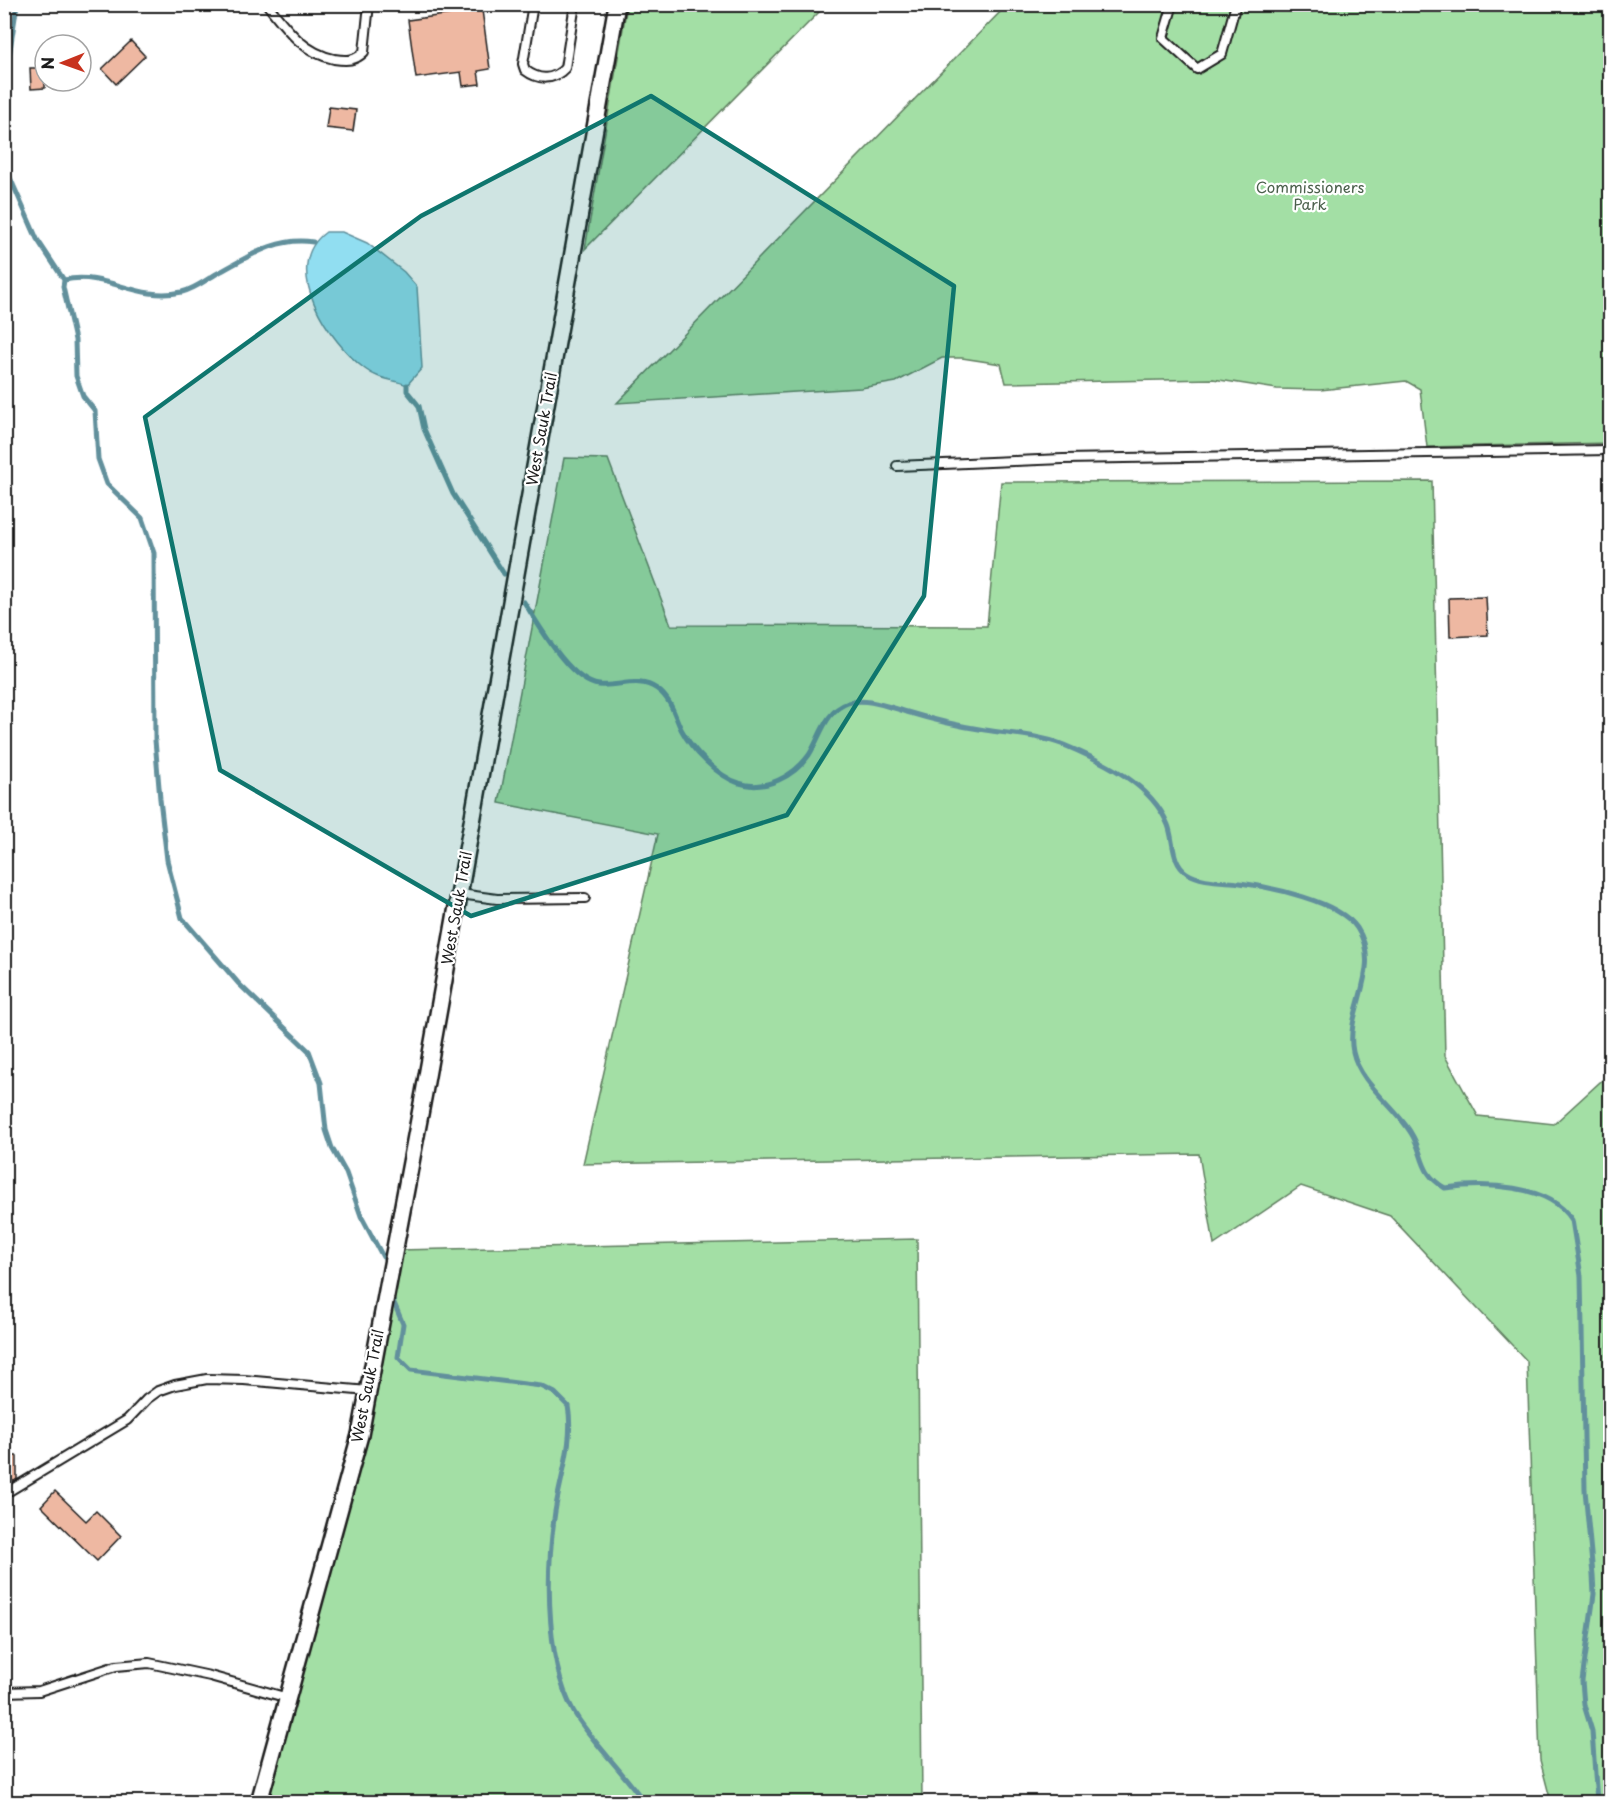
<svg xmlns="http://www.w3.org/2000/svg" width="1615" height="1807" font-family="'Playpen Sans',sans-serif">
  <style>
    .green { fill: #a3dfa5; stroke: #607e60; stroke-width: 1.5 }
    .water { fill: #91def1; stroke: #62909c; stroke-width: 1.5 }
    .lines { fill: none; stroke-linecap: round; stroke-linejoin: round }
    .stream { stroke: #62909c; stroke-width: 5 }
    .building { fill: #eeb8a2; stroke: #1c1c1c; stroke-width: 1.5 }
    .service-casing { stroke: #1c1c1c; stroke-width: 12 }
    .minor-casing { stroke: #1c1c1c; stroke-width: 20 }
    .service { stroke: #fff; stroke-width: 8 }
    .minor { stroke: #fff; stroke-width: 15 }
    .marked { fill: #0f766e; fill-opacity: 0.2; stroke: #0f766e; stroke-width: 4.5; stroke-linejoin: round }
    .labels { text-anchor: middle; stroke-width: 4.5; stroke-linejoin: round; paint-order: stroke }
    .park-label { font-size: 15px; fill: #4b604c; stroke: #fff }
    .street-label { font-size: 15px; fill: #1c1c1c; stroke: #fff }
  </style>
  <rect width="100%" height="100%" fill="#fff"/>
  <filter id="ink" filterUnits="userSpaceOnUse"><feTurbulence type="fractalNoise" baseFrequency=".0167" numOctaves="2"/><feDisplacementMap in="SourceGraphic" scale="12" xChannelSelector="R" yChannelSelector="G"/><feConvolveMatrix kernelMatrix="1 2 1 2 8 2 1 2 1" color-interpolation-filters="sRGB"/></filter>
  <g filter="url(#ink)">
    <path class="green" d="M 627,5 L 826,5 L 585,249 Z
      M 1007,5 L 1610,5 L 1610,443 L 1427,447 L 1420,389 L 1406,381 L 1320,390 L 1277,389 L 1213,379 L 1006,383 L 1001,364 L 962,358 L 942,358 L 896,382 L 861,388 L 617,403 Z
      M 564,458 L 608,459 L 671,625 L 987,626 L 1001,482 L 1432,481 L 1445,1056 L 1478,1116 L 1554,1124 L 1610,1073 L 1610,1259 L 1603,1515 L 1610,1566 L 1610,1711 L 1607,1738 L 1610,1748 L 1610,1802 L 1551,1802 L 1540,1760 L 1527,1361 L 1390,1216 L 1301,1186 L 1214,1245 L 1199,1154 L 583,1164 L 658,834 L 499,803 Z
      M 917,1239 L 922,1802 L 262,1802 L 398,1250 Z"/>
    <path class="water" d="M 326,232 L 342,232 L 367,243 L 404,272 L 417,287 L 422,368 L 407,385 C 392,379 379,380 365,369 C 330,343 278,267 326,232 Z"/>
    <g class="lines">
      <path class="stream" d="M 4,89 L 17,4
        M 4,164 L 37,239 L 64,280 L 63,287 L 75,340 L 76,376 L 83,396 L 95,411 L 98,459 L 107,484 L 142,518 L 154,553 L 155,740 L 160,799 L 167,860 L 182,918 L 239,984 L 309,1051 L 321,1083 L 326,1130 L 332,1148 L 346,1173 L 361,1216 L 383,1257
        M 64,280 C 108,271 136,302 182,292 C 197,288 205,280 218,273 C 248,257 278,236 313,242
        M 407,385 L 407,391 L 419,406 L 424,429 L 453,494 L 504,574
        M 524,602 C 539,625 570,682 599,685 C 619,687 639,676 657,689 C 671,699 674,714 681,729 C 692,750 717,776 739,783 C 765,792 794,776 809,755 C 821,736 825,711 848,703 C 866,697 889,707 907,712 C 933,720 958,726 985,730 C 1011,734 1039,735 1064,745 C 1102,761 1152,784 1168,825 C 1174,840 1171,863 1187,873 C 1201,882 1224,881 1240,883 C 1270,887 1339,901 1357,928 C 1384,969 1344,1011 1353,1052 C 1360,1084 1395,1106 1411,1133 C 1425,1155 1418,1172 1445,1188 C 1483,1183 1549,1183 1572,1220 L 1581,1276 L 1585,1490 L 1593,1575 L 1594,1594 L 1582,1681 L 1584,1705 L 1592,1731 L 1597,1802
        M 391,1296 L 403,1324 L 398,1357 L 411,1370 L 541,1386 L 555,1393 L 568,1406 C 575,1443 558,1483 554,1519 C 546,1576 545,1671 579,1720 C 599,1749 624,1773 644,1802"/>
    </g>
    <path class="building" d="M 482,10 L 490,69 L 478,71 L 480,84 L 463,86 L 461,72 L 416,78 L 408,20 Z
      M 131,41 L 145,56 L 116,84 L 102,69 Z
      M 30,68 L 45,68 L 45,88 L 31,89 Z
      M 329,107 L 356,110 L 353,131 L 326,128 Z
      M 1486,597 L 1488,635 L 1450,637 L 1449,598 Z
      M 4,1456 L 17,1456 L 17,1479 L 14,1481 L 4,1481 Z
      M 55,1491 L 86,1521 L 96,1511 L 121,1536 L 97,1561 L 41,1506 Z"/>
    <g class="lines">
      <g class="service-casing">
        <path id="service" d="M 267,4 C 287,29 302,52 334,59 C 347,61 355,61 364,52 L 369,4
          M 533,4 L 523,64 L 525,70 C 538,80 553,81 565,68 L 575,4
          M 1173,4 L 1163,38 L 1197,69 L 1222,54 L 1236,4
          M 897,466 L 1063,459 L 1610,450
          M 460,894 L 497,899 L 585,898
          M 4,1494 L 127,1420 L 147,1399 L 158,1391 L 175,1385 L 207,1379 L 244,1380 L 368,1391
          M 4,1692 L 39,1691 L 116,1666 L 149,1663 L 210,1676 L 288,1698"/>
      </g>
      <g class="minor-casing">
        <path id="minor" d="M 259,1802 L 360,1435 L 424,1093 L 617,4"/>
      </g>
      <use href="#service" class="service"/>
      <use href="#minor" class="minor"/>
    </g>
  </g>
  <path class="marked" d="M 651,96 L 954,286 L 924,596 L 787,815 L 471,916 L 220,770 L 145,417 L 421,216 Z"/>
  <g class="labels">
    <g class="park-label">
      <text x="1310" y="193">Commissioners<tspan x="1310" dy="17">Park</tspan></text>
    </g>
    <g class="street-label">
      <text transform="translate(542 429) rotate(-80)" y="5">West Sauk Trail</text>
      <text transform="translate(457 908) rotate(-80)" y="5">West Sauk Trail</text>
      <text transform="translate(368 1386) rotate(-79)" y="5">West Sauk Trail</text>
    </g>
  </g>
  <rect width="1615" height="1807" fill="none" stroke="#fff" stroke-width="24"/>
  <rect x="12" y="12" width="1591" height="1783" fill="none" stroke="#1c1c1c" stroke-width="2" filter="url(#ink)"/>
  <g transform="translate(63 63) rotate(269)"><circle r="28" fill="#ffffff" stroke="#a4a4a4" stroke-width="1.5"/>
  <path d="M0-4.5L10 22L0 15L-10 22Z" fill="#c8321e"/>
  <text y="-9" font-size="16" font-weight="bold" text-anchor="middle" fill="#1c1c1c">N</text>
  </g>
</svg>
